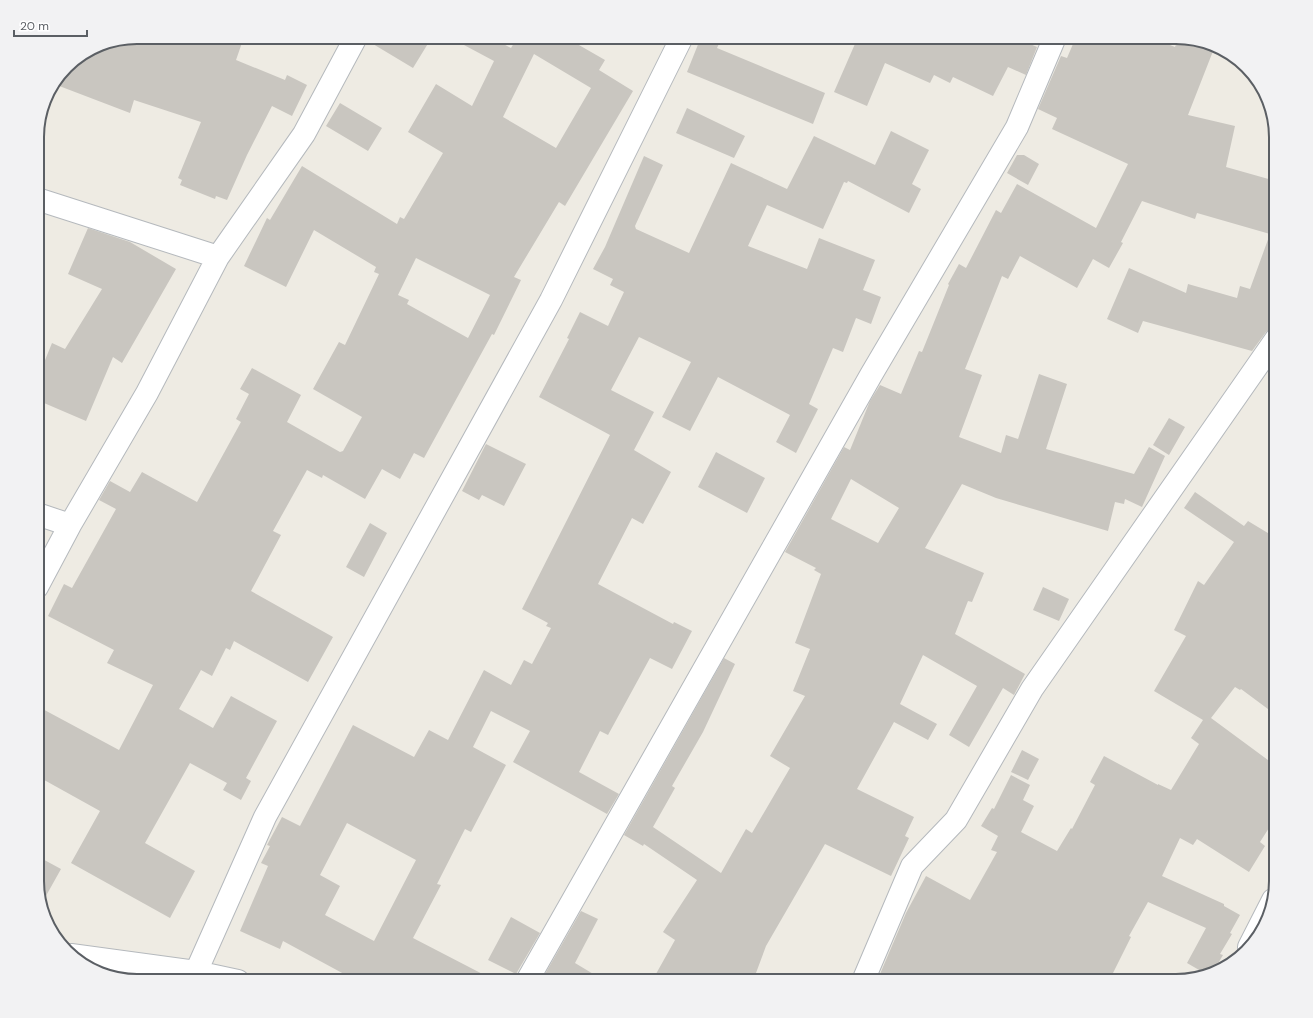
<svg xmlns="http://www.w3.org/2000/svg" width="1313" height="1018" font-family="'DM Sans',sans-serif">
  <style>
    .building { fill: #c9c6c0; fill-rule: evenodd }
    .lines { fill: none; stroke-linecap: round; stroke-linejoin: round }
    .street-casing { stroke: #b5b9bd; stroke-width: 24 }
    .street { stroke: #fff; stroke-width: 22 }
    .rim { fill: none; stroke: #5b5f64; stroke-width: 2 }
  </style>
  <rect width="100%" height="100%" fill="#eeebe3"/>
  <path class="building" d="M 137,37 L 244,37 L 236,60 L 285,80 L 287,75 L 307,85 L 292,116 L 272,106 L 247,155 L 227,200 L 216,196 L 215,199 L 180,185 L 182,180 L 178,178 L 201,122 L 134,100 L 130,113 L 54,84 L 71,62 L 99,45 Z
    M 368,37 L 432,37 L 413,68 L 368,41 Z
    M 449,37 L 490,37 L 511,48 L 514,43 L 505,37 L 565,37 L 605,60 L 599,70 L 633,91 L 565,206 L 559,202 L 514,277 L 521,280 L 494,335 L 492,334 L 424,458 L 414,453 L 400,479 L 382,469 L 365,499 L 323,475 L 322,478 L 307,470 L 273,531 L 281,535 L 251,591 L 333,637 L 308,682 L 234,641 L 230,650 L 226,648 L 212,676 L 201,670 L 179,709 L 213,728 L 231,696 L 277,721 L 246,778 L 251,781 L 241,800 L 223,790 L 227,783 L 190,763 L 145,843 L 195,871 L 170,918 L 71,863 L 100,811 L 37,776 L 37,706 L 119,750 L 153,685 L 107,663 L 114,650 L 48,616 L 64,584 L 72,588 L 116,509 L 99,500 L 110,481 L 130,492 L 142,472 L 197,502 L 241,422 L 236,419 L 249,394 L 240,389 L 252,368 L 301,395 L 287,422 L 340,452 L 343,451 L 362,417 L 313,389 L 339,342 L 345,345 L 379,274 L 374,272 L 376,267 L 314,230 L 286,287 L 244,266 L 267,218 L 270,220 L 302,166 L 397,224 L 400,217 L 404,219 L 443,153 L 408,132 L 436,84 L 472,106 L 494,61 ZM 534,54 L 591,88 L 556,148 L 503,117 ZM 416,258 L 490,295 L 468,338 L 407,304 L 409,300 L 398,295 Z
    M 701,37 L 722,37 L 717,48 L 825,93 L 813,124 L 687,72 Z
    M 858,37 L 1014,37 L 1037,47 L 1026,75 L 1008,67 L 993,96 L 953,77 L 950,83 L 934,75 L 930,83 L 885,63 L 867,106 L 834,92 Z
    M 1076,37 L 1150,37 L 1175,47 L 1179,37 L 1208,42 L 1215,46 L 1188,115 L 1235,126 L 1226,167 L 1276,181 L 1276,327 L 1266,332 L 1252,351 L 1143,321 L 1138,333 L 1107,319 L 1129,268 L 1186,293 L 1188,284 L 1237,298 L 1240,286 L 1250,289 L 1270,234 L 1197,213 L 1195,219 L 1142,201 L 1121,242 L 1123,243 L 1109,268 L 1093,259 L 1077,288 L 1020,256 L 1008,279 L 1002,276 L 965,369 L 982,375 L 959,437 L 1001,453 L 1006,435 L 1018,439 L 1039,374 L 1067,384 L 1046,449 L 1134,474 L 1149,447 L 1165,456 L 1142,507 L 1125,499 L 1124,504 L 1115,502 L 1108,531 L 996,498 L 962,484 L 925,548 L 984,573 L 972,602 L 968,601 L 955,634 L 1025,674 L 1014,695 L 1003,688 L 969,747 L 949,735 L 977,686 L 923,655 L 900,704 L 937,724 L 928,740 L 894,722 L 857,789 L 914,817 L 905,836 L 909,838 L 891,876 L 825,844 L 766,946 L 753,981 L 652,981 L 675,940 L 663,932 L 697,880 L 644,844 L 643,846 L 624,835 L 724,658 L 735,664 L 703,732 L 672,786 L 675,788 L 653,827 L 721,873 L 746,829 L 752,833 L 790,768 L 770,756 L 805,696 L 793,691 L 810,649 L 795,643 L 821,574 L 814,570 L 816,568 L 785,552 L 844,447 L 850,450 L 870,401 L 880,385 L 901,394 L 919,351 L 922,352 L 949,285 L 948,284 L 959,264 L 966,268 L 996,210 L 1001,213 L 1017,184 L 1096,228 L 1128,164 L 1052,129 L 1057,118 L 1038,109 L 1061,56 L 1067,58 ZM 851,479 L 899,508 L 878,543 L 831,519 Z
    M 340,103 L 382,128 L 368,151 L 326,126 Z
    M 687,108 L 745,136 L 734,158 L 676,133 Z
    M 891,131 L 929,150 L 912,184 L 921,189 L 909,213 L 848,181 L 847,183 L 844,182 L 823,229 L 767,205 L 748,246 L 807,269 L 819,238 L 875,260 L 863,290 L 881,297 L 871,324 L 856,318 L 843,352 L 833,348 L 809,404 L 818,409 L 796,453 L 776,442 L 790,415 L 718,377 L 690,431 L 662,417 L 691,362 L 639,337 L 611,390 L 654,412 L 634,450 L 671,472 L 643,524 L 632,518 L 598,584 L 673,624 L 674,622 L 692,631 L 672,669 L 650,658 L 608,735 L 600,731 L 579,772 L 619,794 L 607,814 L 513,762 L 530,731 L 491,711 L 473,747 L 506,765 L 471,832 L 465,829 L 437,884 L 441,885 L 413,938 L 496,981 L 357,981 L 283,941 L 280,949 L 240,931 L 268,866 L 261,863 L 270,846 L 267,845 L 282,817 L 300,826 L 353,725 L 414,757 L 429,730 L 448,740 L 484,670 L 511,685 L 524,660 L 532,664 L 551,628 L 546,626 L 548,623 L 522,609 L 610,435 L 539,397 L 569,339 L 567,338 L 580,312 L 608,326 L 624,292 L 610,285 L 613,279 L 593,269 L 605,247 L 644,156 L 663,165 L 635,226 L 636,229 L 689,253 L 731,163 L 787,189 L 814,136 L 875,165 ZM 347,823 L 416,860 L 374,941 L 325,915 L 340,886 L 320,875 Z
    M 1017,155 L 1024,155 L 1039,164 L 1028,185 L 1007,173 Z
    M 88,228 L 130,242 L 176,269 L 122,363 L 113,357 L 86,421 L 37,400 L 37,380 L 52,343 L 65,349 L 102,289 L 68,274 Z
    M 1169,418 L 1185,427 L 1169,455 L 1153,445 Z
    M 486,444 L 526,464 L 504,506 L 482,495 L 479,500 L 462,491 Z
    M 716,452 L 765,478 L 747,513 L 698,487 Z
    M 1195,492 L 1244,526 L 1248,521 L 1276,538 L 1276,715 L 1241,689 L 1240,690 L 1235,687 L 1211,718 L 1276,766 L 1276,817 L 1260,842 L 1265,846 L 1249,872 L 1197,839 L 1193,845 L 1180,838 L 1162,876 L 1224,904 L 1224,906 L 1240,915 L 1230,933 L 1232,934 L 1220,954 L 1223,955 L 1213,972 L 1206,974 L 1187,963 L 1206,928 L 1148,902 L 1129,936 L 1131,937 L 1109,981 L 877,981 L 906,913 L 926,876 L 970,900 L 997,852 L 991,850 L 998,836 L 981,826 L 992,808 L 994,809 L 1011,775 L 1030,785 L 1023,800 L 1034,806 L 1021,832 L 1057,851 L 1071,828 L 1072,829 L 1095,785 L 1090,782 L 1104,756 L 1158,785 L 1158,784 L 1171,790 L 1199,744 L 1191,738 L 1203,720 L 1154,691 L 1186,636 L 1174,630 L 1198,581 L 1204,585 L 1234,542 L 1184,508 Z
    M 370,523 L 387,533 L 364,577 L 346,567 Z
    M 1043,587 L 1069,599 L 1059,621 L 1033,610 Z
    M 1022,750 L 1039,759 L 1028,780 L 1011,772 Z
    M 37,856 L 61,869 L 42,903 L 37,887 Z
    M 581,911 L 598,919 L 575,963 L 605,981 L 541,981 Z
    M 511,917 L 540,933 L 516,974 L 488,960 Z"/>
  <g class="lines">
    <g class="street-casing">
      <path id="street" d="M 37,199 L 218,257
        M 37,514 L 70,525
        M 37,587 L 70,525 L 147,393 L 218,257 L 304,134 L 356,37
        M 1249,947 L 1273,900
        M 71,955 L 196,972 L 238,981
        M 196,972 L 265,817 L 551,300 L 682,37
        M 527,981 L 871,375 L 1017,127 L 1055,37
        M 863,981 L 912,866 L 956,820 L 1032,689 L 1276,339"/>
    </g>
    <use href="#street" class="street"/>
  </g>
  <path d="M0 0H1313V1018H0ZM137 44H1176A93 93 0 0 1 1269 137V881A93 93 0 0 1 1176 974H137A93 93 0 0 1 44 881V137A93 93 0 0 1 137 44Z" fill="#f2f2f3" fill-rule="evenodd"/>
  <path class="rim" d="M137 44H1176A93 93 0 0 1 1269 137V881A93 93 0 0 1 1176 974H137A93 93 0 0 1 44 881V137A93 93 0 0 1 137 44Z"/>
  <path d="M14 30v6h73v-6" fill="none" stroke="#5b5f64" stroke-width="2"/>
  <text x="20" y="30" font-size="12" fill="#5b5f64" stroke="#ffffff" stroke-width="3" paint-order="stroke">20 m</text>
</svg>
